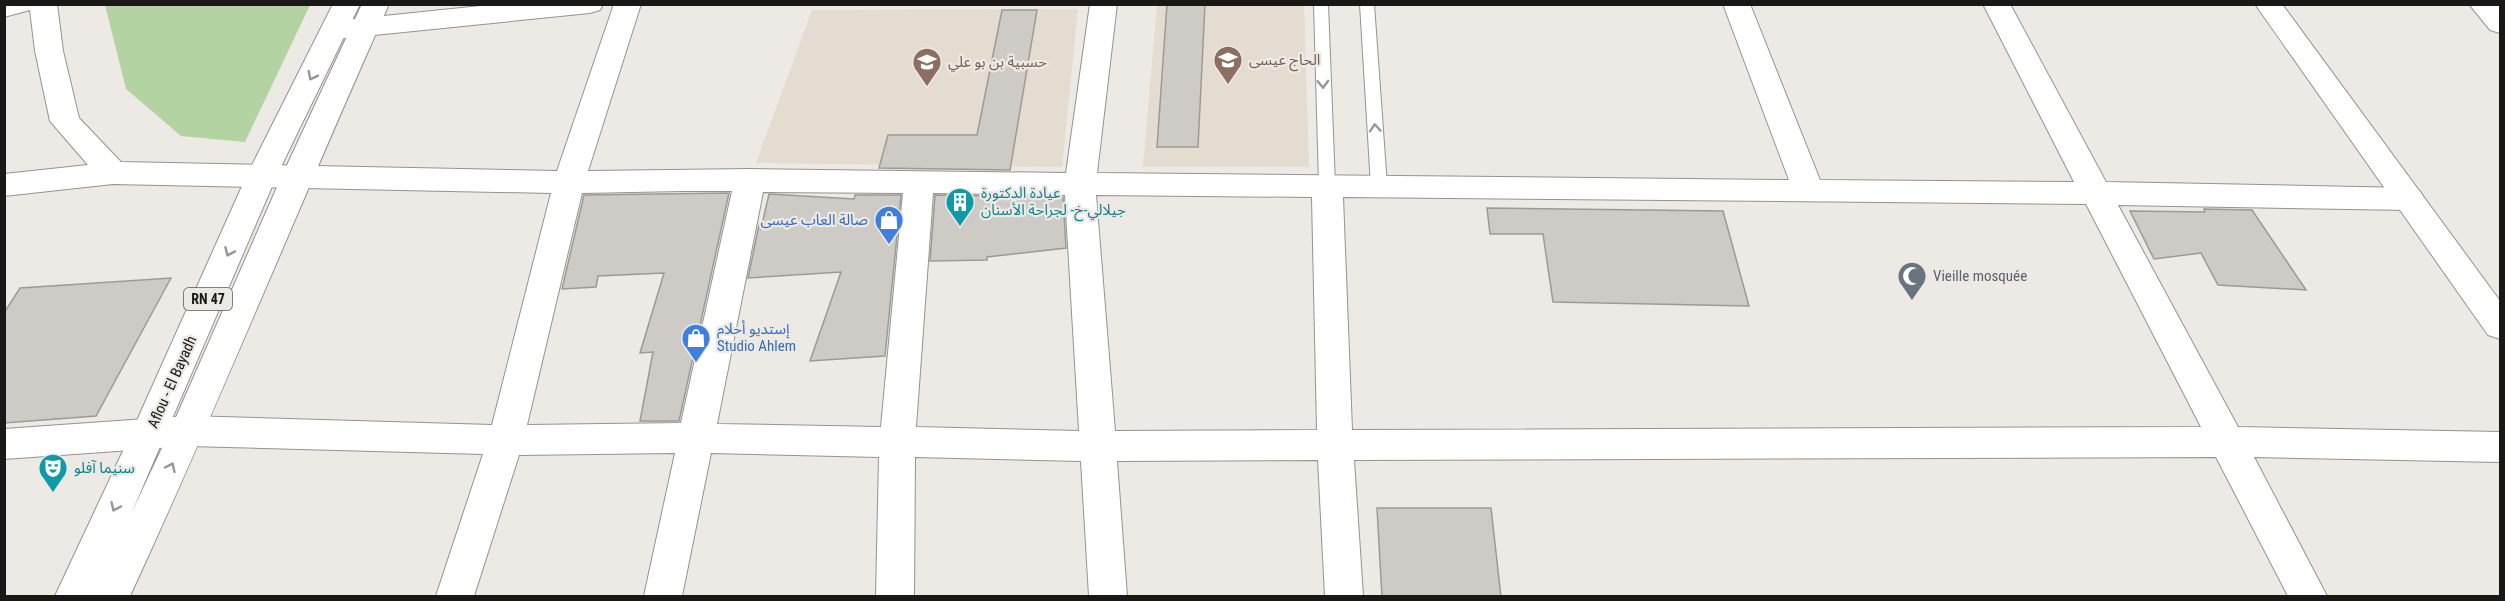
<svg xmlns="http://www.w3.org/2000/svg" width="2505" height="601" font-family="'Roboto Condensed','Noto Sans Arabic',sans-serif">
  <style>
    .built { fill: #e4dbd1 }
    .green { fill: #b4d3a2 }
    .building { fill: #cecbc6; stroke: #9d9a95; stroke-width: 1.5 }
    .lines { fill: none; stroke-linecap: round; stroke-linejoin: round }
    .service-casing { stroke: #96938f; stroke-width: 2 }
    .minor-casing { stroke: #96938f; stroke-width: 2 }
    .tertiary-casing { stroke: #96938f; stroke-width: 2 }
    .primary-casing { stroke: #96938f; stroke-width: 2 }
    .service { fill: #fff; fill-rule: evenodd }
    .minor { fill: #fff; fill-rule: evenodd }
    .tertiary { fill: #fff; fill-rule: evenodd }
    .primary { fill: #fff; fill-rule: evenodd }
    .oneway { stroke: #989796 }
    .labels { text-anchor: middle; stroke-width: 4.5; stroke-linejoin: round; paint-order: stroke }
    .shield { fill: #ede9e4; stroke: #595754; stroke-width: 1.5 }
    .shield-label { font-size: 14px; font-weight: bold; fill: #191816 }
    .education-label { font-size: 15px; fill: #785e54; stroke: #ede9e4; text-anchor: start }
    .culture-label { font-size: 15px; fill: #0d838f; stroke: #ede9e4; text-anchor: start }
    .shop-label { font-size: 15px; fill: #366cbe; stroke: #ede9e4; text-anchor: end }
    .worship-label { font-size: 15px; fill: #5b616d; stroke: #ede9e4; text-anchor: start }
    .street-label { font-size: 15px; fill: #191816; stroke: #ede9e4 }
  </style>
  <rect width="100%" height="100%" fill="#ede9e4"/>
  <path class="built" d="M 1157,5 L 1304,5 L 1309,167 L 1143,167 Z
    M 1078,9 L 1062,167 L 756,163 L 812,10 Z"/>
  <path class="green" d="M 105,5 L 105,4 L 310,5 L 245,142 L 181,136 L 126,89 Z"/>
  <path class="building" d="M 1167,4 L 1205,4 L 1198,147 L 1157,147 Z
    M 1002,10 L 1037,10 L 1010,170 L 879,168 L 888,135 L 977,135 Z
    M 729,193 L 679,421 L 640,421 L 653,352 L 640,353 L 664,273 L 598,276 L 596,287 L 562,289 L 584,195 Z
    M 769,194 L 854,199 L 855,195 L 901,195 L 885,356 L 810,361 L 841,272 L 748,278 L 759,225 L 761,229 Z
    M 935,195 L 1063,197 L 1066,248 L 987,257 L 987,260 L 930,261 Z
    M 1487,208 L 1723,211 L 1749,306 L 1553,302 L 1543,234 L 1490,234 Z
    M 2204,209 L 2252,210 L 2306,290 L 2218,285 L 2201,253 L 2154,259 L 2130,211 L 2205,212 Z
    M 171,278 L 96,416 L 4,423 L 4,313 L 20,288 Z
    M 1377,508 L 1491,508 L 1501,597 L 1382,597 Z"/>
  <g class="lines">
    <g class="service-casing">
      <path id="service" d="M 1314,4 L 1328,4 L 1335,185 L 1333,189 L 1321,189 L 1319,185 Z
        M 1360,4 L 1374,4 L 1387,186 L 1385,190 L 1373,190 L 1371,186 Z"/>
    </g>
    <g class="minor-casing">
      <path id="minor" d="M 4,4 L 57,4 L 63,51 L 79,118 L 121,162 L 557,171 L 614,4 L 641,4 L 588,171 L 750,169 L 1066,173 L 1090,4 L 1117,4 L 1097,173 L 1789,180 L 1723,4 L 1750,4 L 1820,180 L 2074,182 L 1983,4 L 2010,4 L 2106,182 L 2409,188 L 2420,191 L 2424,199 L 2420,207 L 2409,210 L 2118,205 L 2238,427 L 2500,432 L 2500,462 L 2254,457 L 2327,596 L 2288,596 L 2216,457 L 1354,460 L 1363,596 L 1325,596 L 1318,460 L 1117,461 L 1127,596 L 1089,596 L 1081,461 L 915,457 L 914,596 L 876,596 L 879,457 L 711,453 L 682,596 L 644,596 L 675,453 L 519,455 L 474,596 L 436,596 L 483,454 L 188,446 L 175,441 L 170,431 L 175,421 L 188,416 L 492,425 L 551,193 L 113,184 L 4,196 L 4,174 L 88,165 L 50,121 L 35,51 L 30,10 L 4,17 ZM 682,191 L 732,191 L 681,423 L 527,425 L 582,193 ZM 763,192 L 903,193 L 881,427 L 717,424 ZM 933,193 L 1065,195 L 1079,431 L 916,427 ZM 1096,195 L 1312,197 L 1317,430 L 1115,431 ZM 1343,197 L 2086,204 L 2201,427 L 1352,430 Z
        M 2469,4 L 2498,4 L 2500,8 L 2500,33 L 2490,30 Z"/>
    </g>
    <g class="tertiary-casing">
      <path id="tertiary" d="M 500,4 L 603,4 L 600,10 L 590,13 L 335,39 L 325,36 L 321,30 L 325,24 L 335,21 Z
        M 2255,4 L 2282,4 L 2500,301 L 2500,339 L 2488,335 Z
        M 188,416 L 201,421 L 206,431 L 201,441 L 188,446 L 4,459 L 4,429 Z"/>
    </g>
    <g class="primary-casing">
      <path id="primary" d="M 333,4 L 360,4 L 277,175 L 131,514 L 170,431 L 281,178 L 362,4 L 389,4 C 301,201 220,401 130,596 L 55,596 L 130,436 L 247,175 Z"/>
    </g>
    <use href="#service" class="service"/>
    <use href="#minor" class="minor"/>
    <use href="#tertiary" class="tertiary"/>
    <use href="#primary" class="primary"/>
  </g>
  <defs><path id="oneway-chevron" d="M-2-3.5L2.5 0L-2 3.5" fill="none" stroke-width="1.6" stroke-linecap="round" stroke-linejoin="round" transform="scale(1.5)"/></defs>
  <g class="oneway">
    <use href="#oneway-chevron" transform="translate(312 76) rotate(117)"/>
    <use href="#oneway-chevron" transform="translate(1323 84) rotate(88)"/>
    <use href="#oneway-chevron" transform="translate(1375 128) rotate(-94)"/>
    <use href="#oneway-chevron" transform="translate(229 252) rotate(114)"/>
    <use href="#oneway-chevron" transform="translate(171 467) rotate(-65)"/>
    <use href="#oneway-chevron" transform="translate(115 507) rotate(115)"/>
  </g>
  <defs>
    <g id="school-pin" transform="scale(1.5)"><path d="M0 17L-7.5 6A9.5 9.5 0 1 1 7.5 6Z" fill="#8d6e63" stroke="#ede9e4"/><path d="M0-5L7-2L0 1L-7-2ZM-4 1L0 2.5L4 1V4Q0 6-4 4Z" fill="#fff"/></g>
    <g id="building-pin" transform="scale(1.5)"><path d="M0 17L-7.5 6A9.5 9.5 0 1 1 7.5 6Z" fill="#0f9aa8" stroke="#ede9e4"/><path d="M-4-6H4V6H1V3H-1V6H-4ZM-2.5-4.3h1.7v1.8h-1.7ZM.8-4.3h1.7v1.8H.8ZM-2.5-1h1.7V.8h-1.7ZM.8-1h1.7V.8H.8Z" fill="#fff"/></g>
    <g id="shop-pin" transform="scale(1.5)"><path d="M0 17L-7.5 6A9.5 9.5 0 1 1 7.5 6Z" fill="#3f7fe0" stroke="#ede9e4"/><path d="M-5-2.5h2.3a2.7 3.5 0 0 1 5.4 0H5L5.5 6h-11ZM-1.5-2.5h3a1.5 2.3 0 0 0-3 0Z" fill="#fff"/></g>
    <g id="mosque-pin" transform="scale(1.5)"><path d="M0 17L-7.5 6A9.5 9.5 0 1 1 7.5 6Z" fill="#6b7280" stroke="#ede9e4"/><path d="M3.5-4.9A6 6 0 1 0 3.5 4.9A5 5 0 1 1 3.5-4.9Z" fill="#fff"/></g>
    <g id="theatre-pin" transform="scale(1.5)"><path d="M0 17L-7.5 6A9.5 9.5 0 1 1 7.5 6Z" fill="#0f9aa8" stroke="#ede9e4"/><path d="M-5-5.5Q0-4 5-5.5V0Q5 5 0 6Q-5 5-5 0ZM-3.3-2.5H-1v1.5H-3.3ZM1-2.5H3.3v1.5H1ZM-2.8 1Q0 5.5 2.8 1Z" fill="#fff"/></g>
  </defs>
  <g fill-rule="evenodd">
    <use href="#school-pin" x="1228" y="60"/>
    <use href="#school-pin" x="927" y="62"/>
    <use href="#building-pin" x="960" y="202"/>
    <use href="#shop-pin" x="889" y="220"/>
    <use href="#mosque-pin" x="1912" y="276"/>
    <use href="#shop-pin" x="696" y="338"/>
    <use href="#theatre-pin" x="53" y="468"/>
  </g>
  <g class="labels">
    <rect class="shield" x="184" y="288" width="48" height="22" rx="4.5"/>
    <g class="shield-label">
      <text x="208" y="304">RN 47</text>
    </g>
    <g class="education-label">
      <text x="1249" y="65">الحاج عيسى</text>
      <text x="948" y="67">حسبية بن بو علي</text>
    </g>
    <g class="culture-label">
      <text x="981" y="198">عيادة الدكتورة<tspan x="981" dy="17">جيلالي-خ- لجراحة الأسنان</tspan></text>
      <text x="74" y="473">سنيما آفلو</text>
    </g>
    <g class="shop-label">
      <text x="868" y="225">صالة العاب عيسى</text>
      <text x="717" y="334" text-anchor="start">إستديو أحلام<tspan x="717" dy="17">Studio Ahlem</tspan></text>
    </g>
    <g class="worship-label">
      <text x="1933" y="281">Vieille mosquée</text>
    </g>
    <g class="street-label">
      <text transform="translate(172 382) rotate(-66)" y="5">Aflou - El Bayadh</text>
    </g>
  </g>
  <rect width="2505" height="601" fill="none" stroke="#191816" stroke-width="12"/>
</svg>
